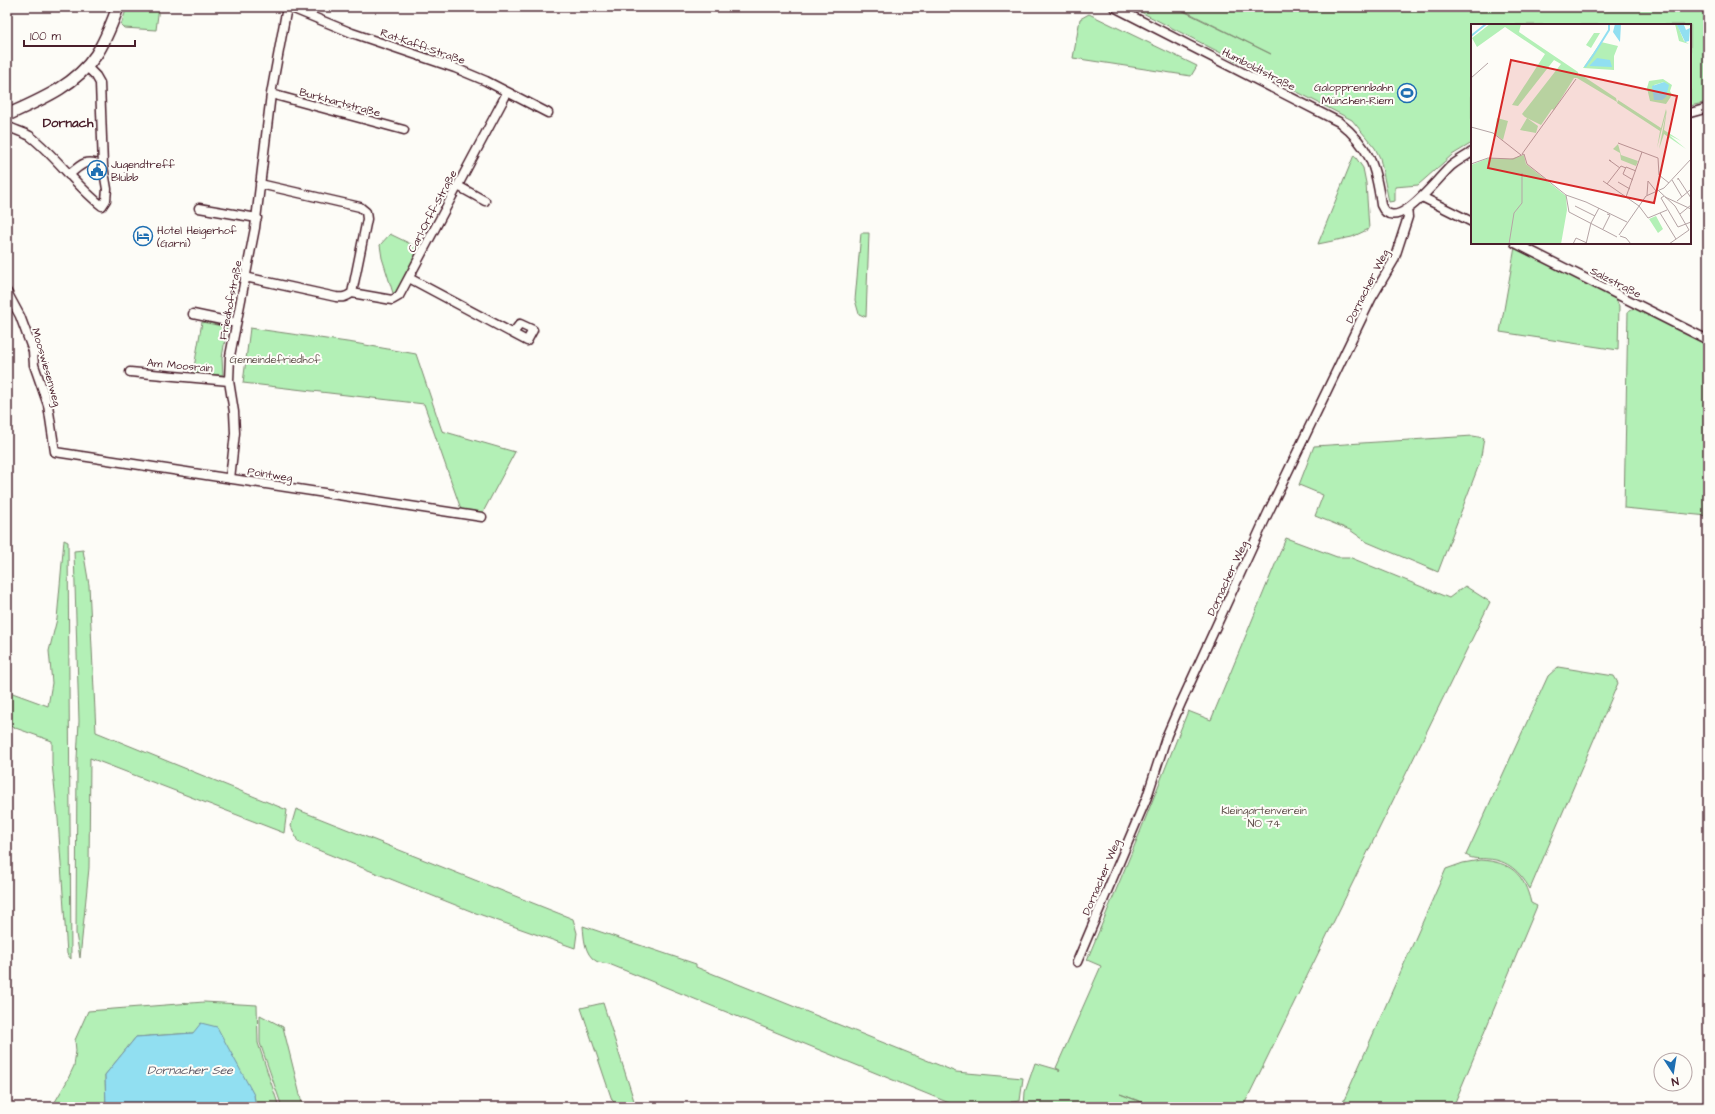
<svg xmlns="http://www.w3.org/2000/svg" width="1715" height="1114" font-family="'Architects Daughter',sans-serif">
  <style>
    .green { fill: #b3f0b6; stroke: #7e8870 }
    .water { fill: #91dff1; stroke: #7592a2 }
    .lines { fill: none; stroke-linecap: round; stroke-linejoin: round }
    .street-casing { stroke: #4a1f2b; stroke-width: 11 }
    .secondary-casing { stroke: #4a1f2b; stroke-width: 14 }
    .street { stroke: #fdfcf7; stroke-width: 8 }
    .secondary { stroke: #fdfcf7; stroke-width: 11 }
    .labels { text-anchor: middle; stroke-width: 4; stroke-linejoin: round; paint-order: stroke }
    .street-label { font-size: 11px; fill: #4a1f2b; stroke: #fdfcf7 }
    .poi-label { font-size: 11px; fill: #4a1f2b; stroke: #fdfcf7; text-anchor: start }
    .park-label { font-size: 11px; fill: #64534e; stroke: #fdfcf7 }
    .water-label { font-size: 12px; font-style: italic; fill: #5f5966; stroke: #fdfcf7 }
    .quarter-label { font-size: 13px; font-weight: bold; fill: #4a1f2b; stroke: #fdfcf7 }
    .inset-river { fill: none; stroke: #91dff1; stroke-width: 2 }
    .inset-road { fill: none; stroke: #b5a4a5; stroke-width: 1 }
    .view { fill: #d62828; fill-opacity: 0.15; stroke: #d62828; stroke-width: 2 }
    .inset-edge { fill: none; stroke: #4a1f2b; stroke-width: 2 }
  </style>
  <rect width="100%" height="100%" fill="#fdfcf7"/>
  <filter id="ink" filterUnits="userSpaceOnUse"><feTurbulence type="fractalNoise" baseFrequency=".025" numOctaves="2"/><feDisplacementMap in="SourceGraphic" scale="8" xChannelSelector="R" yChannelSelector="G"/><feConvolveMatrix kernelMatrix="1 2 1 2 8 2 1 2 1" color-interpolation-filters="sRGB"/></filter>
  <g filter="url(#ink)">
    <path class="green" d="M 127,7 L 159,7 L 156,30 L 124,28 L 121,25 Z
      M 1131,7 L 1175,7 L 1271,54 L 1177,7 L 1708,7 L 1708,102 L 1690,106 L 1690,25 L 1472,25 L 1472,143 L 1452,155 L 1418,185 L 1395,187 L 1395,201 L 1389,202 L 1380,158 L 1375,148 L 1352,120 Z
      M 1089,14 L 1197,66 L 1191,76 L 1073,58 L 1080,19 Z
      M 1354,155 L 1363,168 L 1366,183 L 1369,229 L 1352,237 L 1318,244 Z
      M 861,233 L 869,233 L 866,317 L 859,314 L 855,300 Z
      M 390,234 L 419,248 L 396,292 L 393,293 L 382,258 L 380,245 Z
      M 1515,247 L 1615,297 L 1619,306 L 1618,350 L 1500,332 Z
      M 1636,307 L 1708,345 L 1708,516 L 1624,508 L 1628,311 Z
      M 202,322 L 227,327 L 222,358 L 223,375 L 193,373 Z
      M 250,328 L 354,343 L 416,354 L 442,431 L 515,452 L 482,514 L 462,512 L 424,404 L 243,383 Z
      M 1473,436 L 1484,438 L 1480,462 L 1438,572 L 1367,542 L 1350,530 L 1315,516 L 1323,495 L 1299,485 L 1314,446 Z
      M 1286,538 L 1337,557 L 1349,557 L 1449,598 L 1465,586 L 1490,602 L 1243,1107 L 1141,1107 L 1142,1102 L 1120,1094 L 1141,1102 L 1141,1107 L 1024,1107 L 1025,1092 L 1035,1063 L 1059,1070 L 1059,1072 L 1060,1070 L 1056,1068 L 1101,966 L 1087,960 L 1138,837 L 1188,711 L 1211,720 Z
      M 64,540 L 68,542 L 71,959 L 67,954 L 58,819 L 52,764 L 52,741 L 7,725 L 7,691 L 48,706 L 52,683 L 49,651 L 57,619 Z
      M 83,550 L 89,585 L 96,732 L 287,810 L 284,833 L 90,758 L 89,868 L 80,958 L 76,934 L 77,759 L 79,721 L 74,551 Z
      M 1558,667 L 1614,676 L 1618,683 L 1530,889 C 1520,872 1508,860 1488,859 C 1480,858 1473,860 1466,855 L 1548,676 Z
      M 296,809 L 573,919 L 577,933 L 575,948 L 473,912 L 298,842 L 291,826 Z
      M 1480,860 C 1512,862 1524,874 1531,903 L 1537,906 L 1453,1107 L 1341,1107 L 1446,869 L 1463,863 Z
      M 583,926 L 696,964 L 696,967 L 956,1072 L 1023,1078 L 1020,1101 L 1011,1102 L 1011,1107 L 959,1107 L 609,964 C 605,963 599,963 596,961 C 584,954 584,937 583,926 Z
      M 204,1002 L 257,1005 L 258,1043 L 279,1107 L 256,1107 L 254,1095 L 193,1033 L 136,1037 L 105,1075 L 106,1107 L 52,1107 L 66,1083 L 74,1066 L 76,1051 L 75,1040 L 88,1011 Z
      M 603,1003 L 636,1107 L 619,1107 L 612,1100 L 581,1008 Z
      M 260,1015 L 283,1027 L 303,1107 L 282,1107 L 260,1043 Z"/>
    <path class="water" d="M 201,1023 L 217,1027 L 254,1095 L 256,1107 L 106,1107 L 105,1075 L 136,1037 L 193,1033 Z"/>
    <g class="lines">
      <g class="street-casing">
        <path id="street" d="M 289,7 L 352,33 L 455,68 L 486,81 L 548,113
          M 1114,7 L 1339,122 C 1370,147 1376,167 1381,205 C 1395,238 1439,176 1451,166 C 1457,161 1465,157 1472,152
          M 271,94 L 404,130
          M 1690,113 L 1708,108
          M 7,126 C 14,130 23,132 30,136 C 57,157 75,185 102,206 L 106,200 L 107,189 L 103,166 L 100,83 L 96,76 L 87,67
          M 69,175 C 81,164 87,158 103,166
          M 458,186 L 485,201
          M 1422,197 L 1472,222
          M 199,208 L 257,218
          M 1515,243 L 1708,340
          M 245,277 L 336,297 C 343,298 346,297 352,293 L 367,219 L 366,212 L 360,207 L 260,184
          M 409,278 L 527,341 L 533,330 L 520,324 L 513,333
          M 7,292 L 20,316 L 33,351 L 34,365 L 48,405 L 55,452 L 482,517
          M 352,293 L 392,300 L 399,296 L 507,93
          M 193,314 L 236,323
          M 130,372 L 229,381
          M 230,479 L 235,433 L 234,412 L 229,381 L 230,356 L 255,228 L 271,94 L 287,7
          M 1077,962 L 1147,797 L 1167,735 L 1181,703 L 1267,515 L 1371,299 L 1394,260 L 1408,217 L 1407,209"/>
      </g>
      <g class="secondary-casing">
        <path id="secondary" d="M 7,115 C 40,100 75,86 96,55 C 106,40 112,23 118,7"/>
      </g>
      <use href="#street" class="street"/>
      <use href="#secondary" class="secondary"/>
    </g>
  </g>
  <defs>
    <g id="stadium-ring" transform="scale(1)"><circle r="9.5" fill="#fdfcf7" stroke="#1f6fb2" stroke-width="1.5"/><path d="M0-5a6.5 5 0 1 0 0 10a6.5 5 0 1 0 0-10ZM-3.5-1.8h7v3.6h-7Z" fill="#1f6fb2"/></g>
    <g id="civic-ring" transform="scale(1)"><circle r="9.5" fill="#fdfcf7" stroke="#1f6fb2" stroke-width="1.5"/><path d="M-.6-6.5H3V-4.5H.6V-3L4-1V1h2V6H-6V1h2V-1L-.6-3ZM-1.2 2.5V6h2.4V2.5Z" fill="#1f6fb2"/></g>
    <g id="hotel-ring" transform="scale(1)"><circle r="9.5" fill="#fdfcf7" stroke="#1f6fb2" stroke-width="1.5"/><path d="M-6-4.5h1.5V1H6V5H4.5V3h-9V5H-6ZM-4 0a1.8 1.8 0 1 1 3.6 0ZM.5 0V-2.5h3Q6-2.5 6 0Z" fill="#1f6fb2"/></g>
  </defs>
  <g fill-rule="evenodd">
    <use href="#stadium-ring" x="1407" y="93"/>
    <use href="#civic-ring" x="97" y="170"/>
    <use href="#hotel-ring" x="143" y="236"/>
  </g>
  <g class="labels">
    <g class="street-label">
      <text transform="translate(423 46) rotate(19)" y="4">Rat-Kaffl-Straße</text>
      <text transform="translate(1259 69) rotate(27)" y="4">Humboldtstraße</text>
      <text transform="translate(340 102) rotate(15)" y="4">Burkhartstraße</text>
      <text transform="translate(432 211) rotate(-62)" y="4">Carl-Orff-Straße</text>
      <text transform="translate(1616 282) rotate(27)" y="4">Salzstraße</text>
      <text transform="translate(1367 286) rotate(-63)" y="4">Dornacher Weg</text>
      <text transform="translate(230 300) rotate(-79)" y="4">Friedhofstraße</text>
      <text transform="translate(180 365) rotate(5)" y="4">Am Moosrain</text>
      <text transform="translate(47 367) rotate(74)" y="4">Mooswiesenweg</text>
      <text transform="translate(270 474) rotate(9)" y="4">Pointweg</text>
      <text transform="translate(1227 578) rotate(-65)" y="4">Dornacher Weg</text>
      <text transform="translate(1101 877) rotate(-67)" y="4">Dornacher Weg</text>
    </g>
    <g class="poi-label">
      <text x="1393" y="91" text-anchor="end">Galopprennbahn<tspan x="1393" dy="13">München-Riem</tspan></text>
      <text x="111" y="168">Jugendtreff<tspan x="111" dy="13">Blubb</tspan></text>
      <text x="157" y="234">Hotel Heigerhof<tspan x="157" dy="13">(Garni)</tspan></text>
    </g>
    <g class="park-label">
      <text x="275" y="363">Gemeindefriedhof</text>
      <text x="1264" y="814">Kleingartenverein<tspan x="1264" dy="13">NO 74</tspan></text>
    </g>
    <g class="water-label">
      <text x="190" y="1074">Dornacher See</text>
    </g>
    <g class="quarter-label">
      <text x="68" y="127">Dornach</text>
    </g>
  </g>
  <g transform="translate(1471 24)">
    <rect width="220" height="220" fill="#fdfcf7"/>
    <path d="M 19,0 L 50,0 L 48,8 L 107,48 L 107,52 L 109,50 L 145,74 L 146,78 L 106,54 L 103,54 L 83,86 L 81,85 L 70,101 L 54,93 L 51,90 L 90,40 L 83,36 L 47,82 L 41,81 L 74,30 L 34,3 L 6,23 L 1,14 ZM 204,0 L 215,0 L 220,2 L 206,0 L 213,17 L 218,20 L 208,17 ZM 123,9 L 129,9 L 120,24 L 115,21 ZM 130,18 L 147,22 L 143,32 L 143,46 L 112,44 ZM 192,55 L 201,61 L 199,67 L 201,71 L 195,80 L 179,77 L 176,64 L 178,57 ZM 193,58 L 195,73 L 185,75 L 183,61 ZM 147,76 L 190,104 L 195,85 L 195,88 L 196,85 L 193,106 L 210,117 L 198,111 L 215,125 L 193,110 L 188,125 L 195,89 L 186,124 L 189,107 L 146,79 ZM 26,94 L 37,97 L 32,116 L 24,110 ZM 56,94 L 67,102 L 65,109 L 49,106 ZM 147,120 L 150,131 L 167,137 L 165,142 L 150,136 L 149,129 L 142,125 ZM 53,131 L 55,140 L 95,172 L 96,186 L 90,220 L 0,220 L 0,141 L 18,134 L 39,135 ZM 185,192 L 192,205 L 187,209 L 178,195 Z" fill="#b3f0b6" fill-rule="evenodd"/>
    <path d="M 144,0 L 150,0 L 149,18 L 142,8 ZM 206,1 L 213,1 L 215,6 L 219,4 L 218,17 L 214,18 ZM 126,34 L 139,36 L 141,43 L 118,42 ZM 193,58 L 198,61 L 195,73 L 191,76 L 183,76 L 181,62 Z" fill="#91dff1"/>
    <path class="inset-river" d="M 0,12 L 15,0M 123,30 L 138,6 L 138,0M 114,43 L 123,30"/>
    <path class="inset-road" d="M 0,54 L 17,39M 0,103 L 22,109 L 50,131M 147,119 L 187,134 L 188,151 L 198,159M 51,130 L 105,55M 140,137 L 138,136 L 149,144M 0,140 L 17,134 L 42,135 L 53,130 L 56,140 L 95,171 L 98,188 L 146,213M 162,156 L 152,150 L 155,143 L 165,147M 201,156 L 211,173M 207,156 L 207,154 L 220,174M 132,157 L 168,182M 147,158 L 159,165M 136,160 L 150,142 L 155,144M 188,167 L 204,182 L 218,206 L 198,220M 95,171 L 115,178 L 156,198M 176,171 L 177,157 L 185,167M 193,172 L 190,174 L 207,203 L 220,198M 155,173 L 171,128M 194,173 L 220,185M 206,177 L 219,166M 104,182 L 124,192M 168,182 L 177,194 L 196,186M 189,189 L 205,215M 209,190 L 220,181M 132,205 L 139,191 L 136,190M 148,211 L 175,172 L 193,164 L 220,135M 149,212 L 155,214 L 160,220M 38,220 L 43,189 L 51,179 L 51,149M 102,220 L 105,214 L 116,219M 115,220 L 120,199 L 128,184"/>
    <path class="view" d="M 40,36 L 206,72 L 183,179 L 17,144 Z"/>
    <rect width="220" height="220" class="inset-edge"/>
  </g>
  <rect width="1715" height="1114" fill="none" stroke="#fdfcf7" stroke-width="24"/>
  <rect x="12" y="12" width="1691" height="1090" fill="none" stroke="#4a1f2b" stroke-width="1.5" filter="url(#ink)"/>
  <g transform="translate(1673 1072) rotate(168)"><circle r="19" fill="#fdfcf7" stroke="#b5a4a5"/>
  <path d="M0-3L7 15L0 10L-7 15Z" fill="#1f6fb2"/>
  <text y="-6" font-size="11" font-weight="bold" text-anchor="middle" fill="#4a1f2b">N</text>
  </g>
  <path d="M24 40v6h111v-6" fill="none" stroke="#4a1f2b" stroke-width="2"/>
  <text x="30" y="40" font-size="12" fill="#4a1f2b" stroke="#fdfcf7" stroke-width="3" paint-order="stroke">100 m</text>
</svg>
